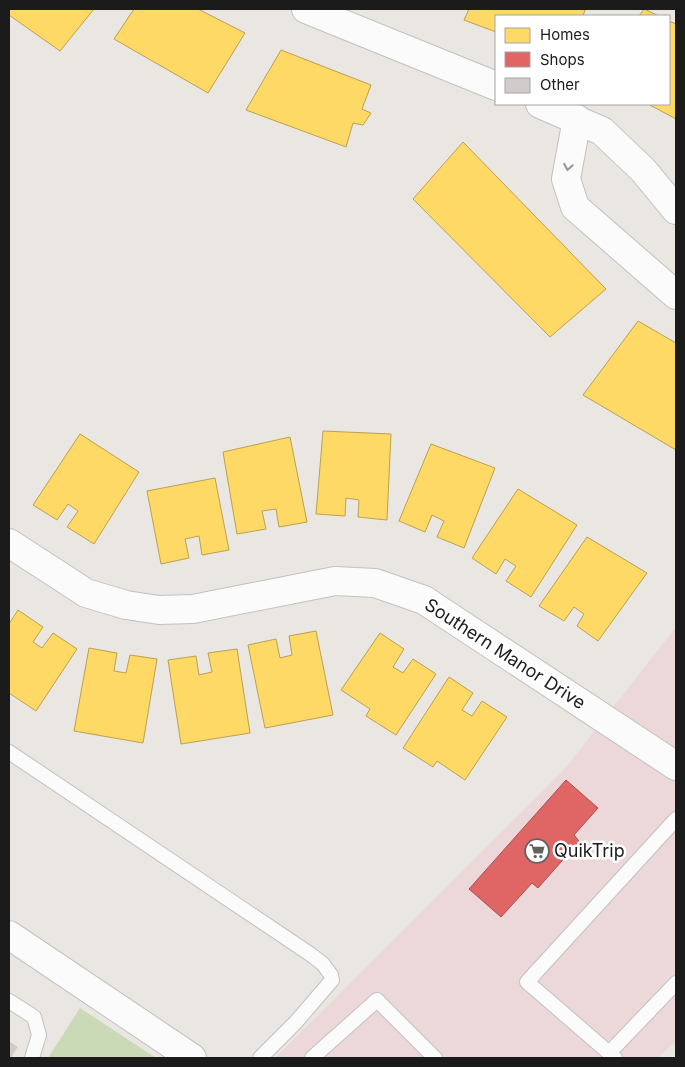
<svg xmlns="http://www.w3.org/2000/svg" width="685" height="1067" font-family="Inter,sans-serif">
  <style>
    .commercial { fill: #edd8d9 }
    .forest { fill: #cad9b6 }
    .homes { fill: #ffd966; stroke: #bba050 }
    .shops { fill: #e06666; stroke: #a55050 }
    .building { fill: #d1ccc9; stroke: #cdc7c4 }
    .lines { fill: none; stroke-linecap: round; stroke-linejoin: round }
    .lane-casing { stroke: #c2c1bf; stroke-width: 16 }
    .street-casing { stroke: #c2c1bf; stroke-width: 30 }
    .lane { stroke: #fcfbfb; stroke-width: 14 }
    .street { stroke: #fcfbfb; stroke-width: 28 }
    .oneway { stroke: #979696 }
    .labels { text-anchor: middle; stroke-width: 5; stroke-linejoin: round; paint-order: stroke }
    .street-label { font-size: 18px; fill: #1b1b1b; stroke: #fff }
    .poi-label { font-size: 18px; fill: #1b1b1b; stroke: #fff; text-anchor: start }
  </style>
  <rect width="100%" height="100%" fill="#eae6e2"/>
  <path class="commercial" d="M 676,627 L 676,1041 L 657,1058 L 275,1058 L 564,770 Z"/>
  <path class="forest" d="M 80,1008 L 156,1058 L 48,1058 Z"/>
  <path class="homes" d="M 9,9 L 94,9 L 60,51 L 9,15 Z
    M 134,9 L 198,9 L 245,33 L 208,93 L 114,39 Z
    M 469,9 L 579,9 L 585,10 L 583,16 L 496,16 L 496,32 L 464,20 Z
    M 644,9 L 659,16 L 639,16 Z
    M 669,21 L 676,24 L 676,119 L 648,104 L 669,104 Z
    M 281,50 L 371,85 L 362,109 L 371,113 L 363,125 L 353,123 L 346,147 L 246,110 Z
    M 463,142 L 606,289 L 550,337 L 413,199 Z
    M 638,321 L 676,343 L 676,450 L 583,395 Z
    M 323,431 L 391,434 L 387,520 L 358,517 L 359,500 L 346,498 L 345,516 L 316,514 Z
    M 80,434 L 139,472 L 94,544 L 67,527 L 78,511 L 68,504 L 57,520 L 33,505 Z
    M 290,437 L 307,522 L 279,527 L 276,509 L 262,511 L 266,529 L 237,534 L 223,452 Z
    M 431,444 L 495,468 L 464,548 L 437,537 L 444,521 L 432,515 L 425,532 L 399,521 Z
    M 215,478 L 229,550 L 202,555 L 199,536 L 185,539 L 189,558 L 161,564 L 147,491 Z
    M 518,489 L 577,525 L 531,597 L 506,581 L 516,566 L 505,559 L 496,574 L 472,558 Z
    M 587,537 L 647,573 L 598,641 L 577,626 L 584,614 L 574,607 L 564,621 L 539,606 Z
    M 18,610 L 43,627 L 33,642 L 42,648 L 53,633 L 77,649 L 36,711 L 9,693 L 9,624 Z
    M 316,631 L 333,715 L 265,728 L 248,645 L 276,639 L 280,658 L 292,655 L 289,636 Z
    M 380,633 L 404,649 L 393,667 L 403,673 L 413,659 L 436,674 L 396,735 L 366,716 L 370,709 L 341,690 Z
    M 89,648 L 117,653 L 114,671 L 126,673 L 130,655 L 157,659 L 143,743 L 74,731 Z
    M 237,649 L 250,733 L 181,744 L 168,660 L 196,656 L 199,675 L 212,672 L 208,653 Z
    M 449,677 L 473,693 L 462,710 L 472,716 L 482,701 L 507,717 L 465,780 L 437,761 L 433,767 L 403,748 Z"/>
  <path class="shops" d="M 566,780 L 598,808 L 574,835 L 579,841 L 561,862 L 538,888 L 532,883 L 501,917 L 469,889 Z"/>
  <path class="building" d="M 9,1042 L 17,1047 L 10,1058 L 9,1058 Z"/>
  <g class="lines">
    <g class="lane-casing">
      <path id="lane" d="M 9,752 L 310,954 L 323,964 L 331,975 L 332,980 L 296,1022 L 260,1058
        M 9,1001 L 34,1017 L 39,1035 L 32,1058
        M 609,1053 L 676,983
        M 312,1058 L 377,1000 L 435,1058
        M 615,1058 L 527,982 L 676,819"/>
    </g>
    <g class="street-casing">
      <path id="street" d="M 306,9 L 496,86
        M 540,104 L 602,131 L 643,170 L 676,210
        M 577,119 L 566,179 L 575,207 L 676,295
        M 9,543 L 86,593 L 126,605 L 159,610 L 193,609 L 335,581 L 375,583 L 424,600 L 676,766
        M 9,935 L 192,1058"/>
    </g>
    <use href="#lane" class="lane"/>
    <use href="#street" class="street"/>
  </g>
  <defs><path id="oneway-chevron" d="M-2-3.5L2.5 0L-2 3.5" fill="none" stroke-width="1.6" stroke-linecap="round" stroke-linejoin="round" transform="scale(1.25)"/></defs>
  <use class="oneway" href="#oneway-chevron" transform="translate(568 167) rotate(100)"/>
  <defs>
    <g id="supermarket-ring" transform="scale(1.25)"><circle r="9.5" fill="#fff" stroke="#636261" stroke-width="1.5"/><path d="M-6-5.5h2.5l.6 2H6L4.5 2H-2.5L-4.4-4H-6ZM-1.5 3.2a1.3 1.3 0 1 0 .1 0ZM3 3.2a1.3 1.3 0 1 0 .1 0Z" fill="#636261"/></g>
  </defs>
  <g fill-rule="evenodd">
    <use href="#supermarket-ring" x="537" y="851"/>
  </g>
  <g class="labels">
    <g class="street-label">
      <text transform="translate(505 654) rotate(33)" y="6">Southern Manor Drive</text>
    </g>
    <g class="poi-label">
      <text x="554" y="857">QuikTrip</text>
    </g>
  </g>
  <rect width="685" height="1067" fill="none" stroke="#1b1b1b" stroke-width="20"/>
  <rect x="495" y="15" width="175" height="90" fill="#ffffff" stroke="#a4a4a4"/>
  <rect x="505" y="28" width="25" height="15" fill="#ffd966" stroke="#a4a4a4"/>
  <text x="540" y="40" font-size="15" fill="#1b1b1b">Homes</text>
  <rect x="505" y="52" width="25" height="15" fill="#e06666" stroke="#a4a4a4"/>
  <text x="540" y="65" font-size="15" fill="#1b1b1b">Shops</text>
  <rect x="505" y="78" width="25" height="15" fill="#d1ccc9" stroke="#a4a4a4"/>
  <text x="540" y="90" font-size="15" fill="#1b1b1b">Other</text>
</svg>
